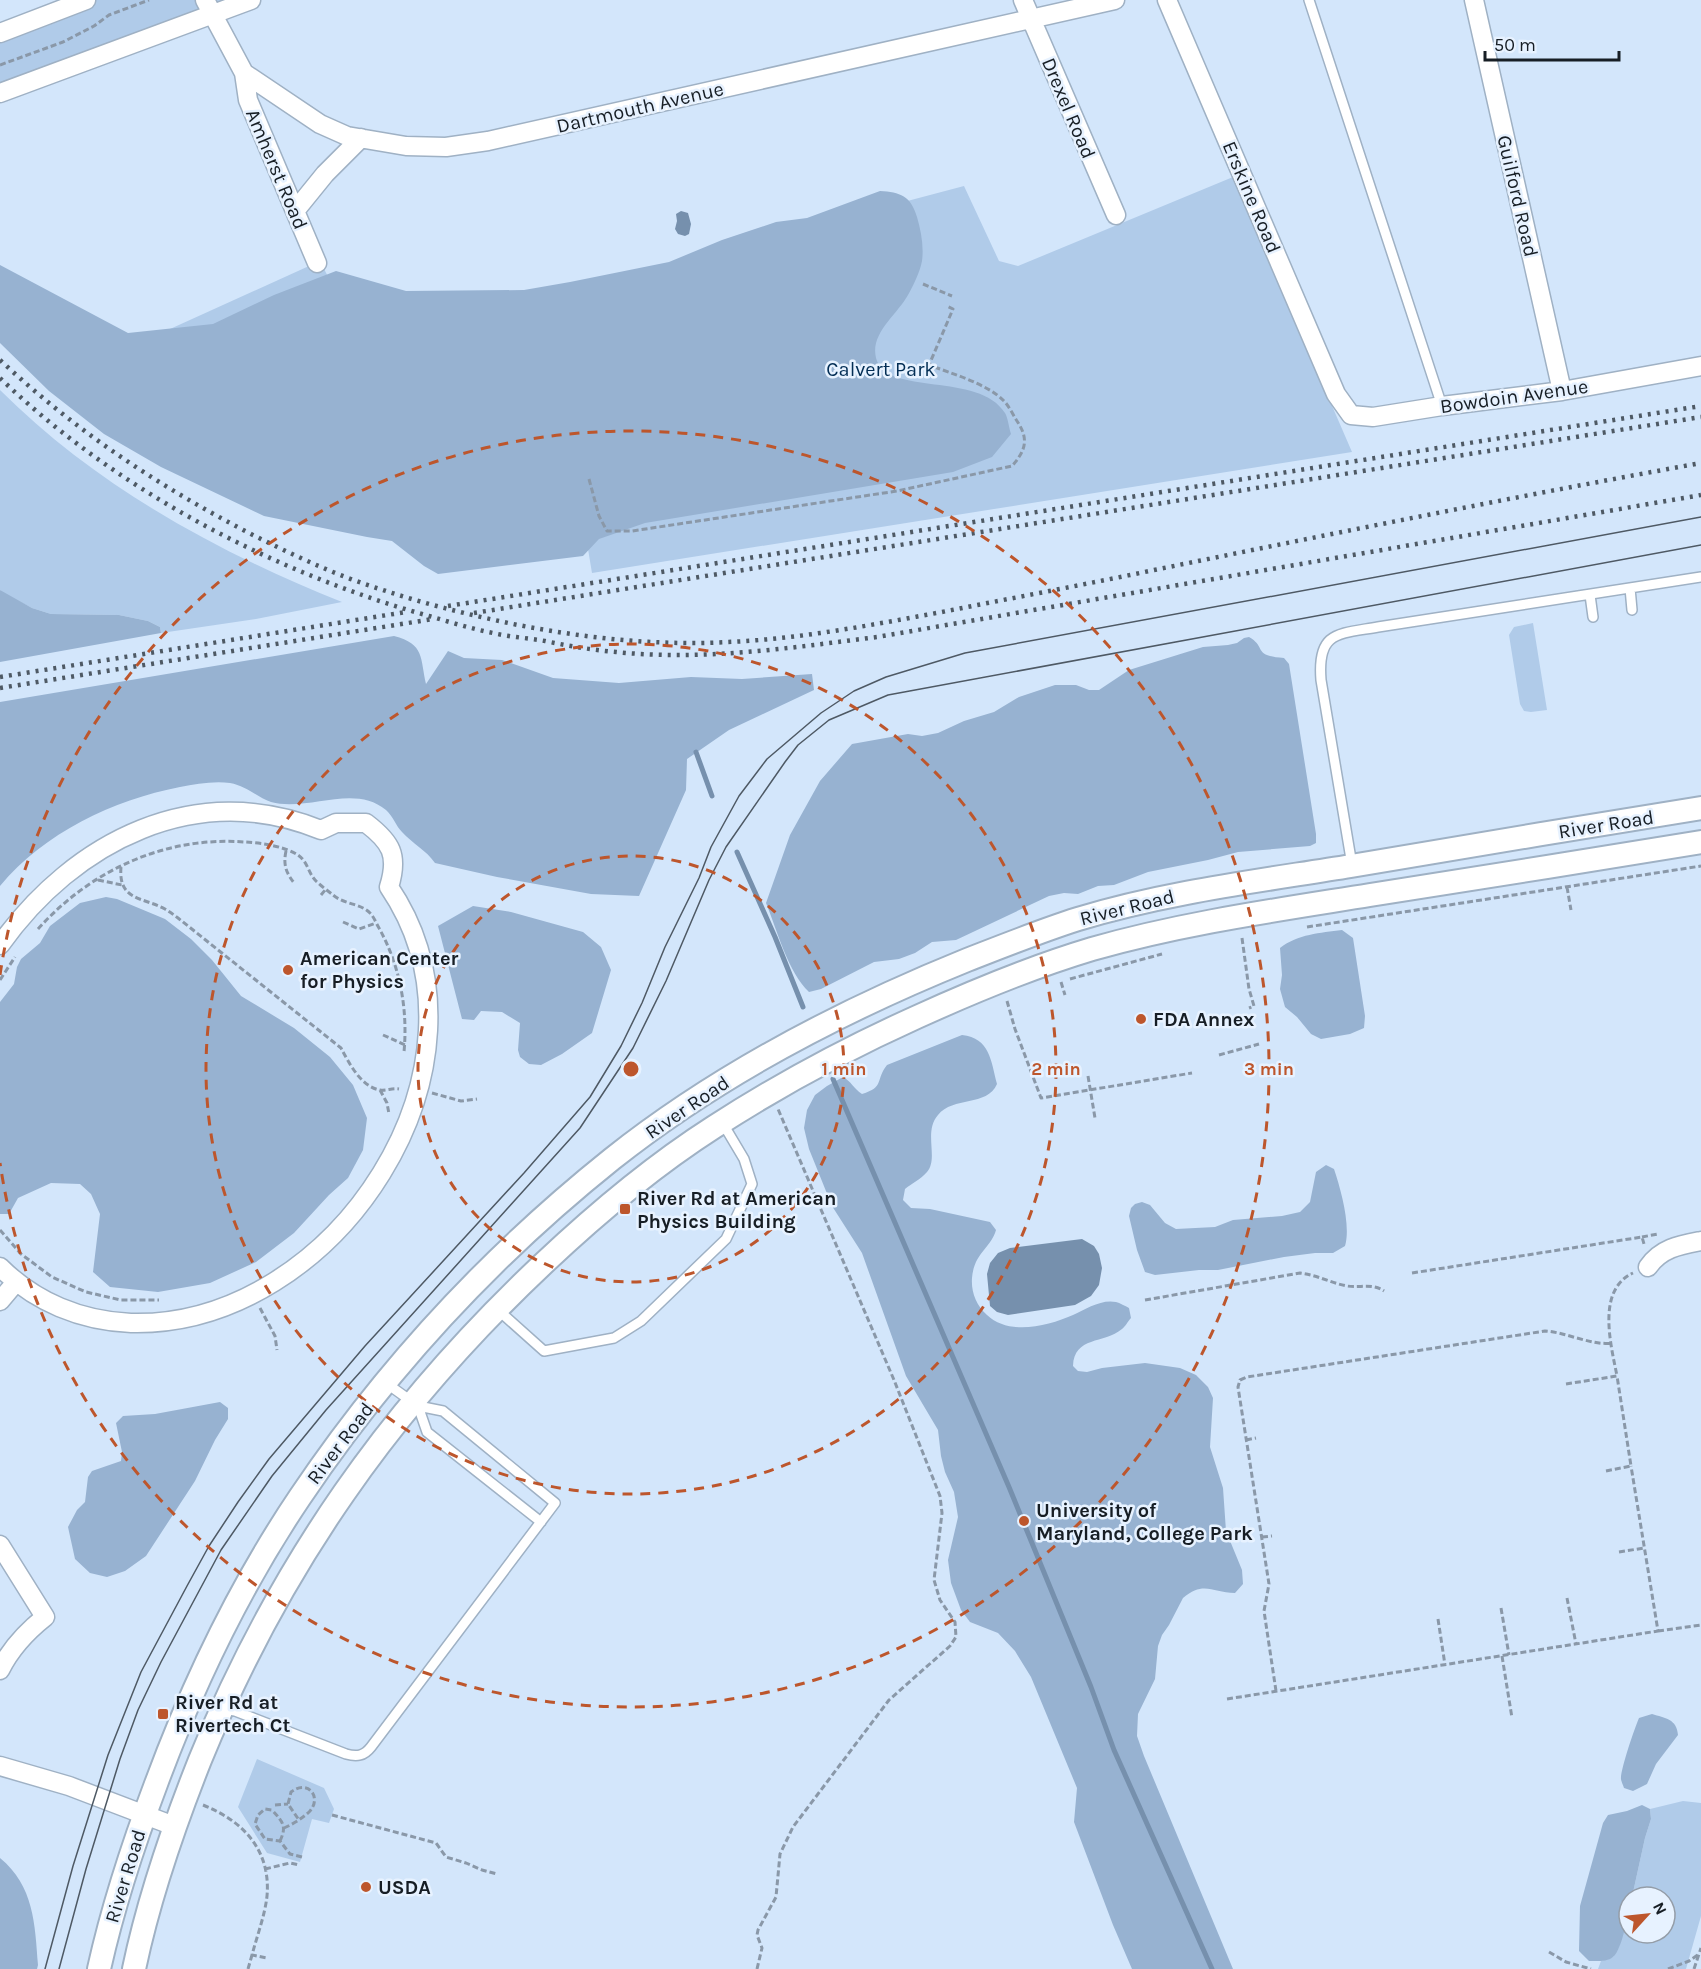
<svg xmlns="http://www.w3.org/2000/svg" width="1701" height="1969" font-family="Karla,sans-serif">
  <style>
    .green { fill: #b0cbe9 }
    .forest { fill: #97b2d1 }
    .water { fill: #7690ad }
    .lines { fill: none; stroke-linecap: round; stroke-linejoin: round }
    .stream { stroke: #7690ad; stroke-width: 5 }
    .service-casing { stroke: #9fb1c4; stroke-width: 12 }
    .minor-casing { stroke: #9fb1c4; stroke-width: 21 }
    .tertiary-casing { stroke: #9fb1c4; stroke-width: 26 }
    .path { stroke: #8a98a8; stroke-width: 3; stroke-dasharray: 6 3; stroke-linecap: butt }
    .service { stroke: #fff; stroke-width: 9 }
    .minor { stroke: #fff; stroke-width: 18 }
    .tertiary { stroke: #fff; stroke-width: 22 }
    .tram { stroke: #4e5964; stroke-width: 1.5 }
    .rail { stroke: #4e5964; stroke-width: 4.5; stroke-dasharray: 3 6; stroke-linecap: butt }
    .ring { fill: none; stroke: #bd562c; stroke-width: 3; stroke-dasharray: 10 8 }
    .poi-dot { fill: #bd562c; stroke: #e7f2ff; stroke-width: 2 }
    .labels { text-anchor: middle; stroke-width: 5; stroke-linejoin: round; paint-order: stroke }
    .street-label { font-size: 20px; fill: #171e25; stroke: #e7f2ff }
    .park-label { font-size: 20px; fill: #032e55; stroke: #e7f2ff }
    .poi-label { font-size: 20px; font-weight: bold; fill: #171e25; stroke: #e7f2ff; text-anchor: start }
    .centre { fill: #bd562c; stroke: #e7f2ff; stroke-width: 3 }
    .ring-label { font-size: 18px; text-anchor: middle; font-weight: bold; fill: #bd562c; stroke: #e7f2ff; stroke-width: 5; stroke-linejoin: round; paint-order: stroke }
  </style>
  <rect width="100%" height="100%" fill="#d3e6fb"/>
  <path class="green" d="M 93,0 L 251,0 L 0,93 L 0,34 Z
    M 1233,177 L 1352,452 L 592,573 L 569,435 L 148,339 L 320,261 L 346,312 L 530,301 L 964,186 L 999,261 L 1018,266 Z
    M 0,390 C 96,486 217,552 342,602 L 256,619 L 161,633 L 160,627 L 148,621 L 119,615 L 51,614 L 32,608 L 3,593 L 0,590 Z
    M 1533,623 L 1547,710 L 1531,712 L 1524,711 L 1520,704 L 1509,635 L 1514,627 Z
    M 257,1759 L 324,1788 L 334,1809 L 329,1823 L 312,1819 L 300,1862 L 267,1853 L 238,1807 Z
    M 1683,1801 L 1701,1803 L 1701,1916 L 1686,1969 L 1598,1969 L 1601,1961 L 1613,1957 L 1619,1947 L 1629,1909 L 1629,1933 L 1665,1933 L 1665,1897 L 1632,1897 L 1645,1838 L 1651,1819 L 1650,1809 Z"/>
  <path class="forest" d="M 880,191 C 900,192 911,196 917,217 C 921,231 924,246 922,261 C 920,272 913,286 908,295 C 897,315 870,333 876,358 C 886,397 979,371 1005,413 C 1008,418 1009,428 1011,434 L 992,457 L 953,472 L 645,523 L 599,539 L 583,556 L 438,574 L 424,566 L 392,541 L 367,537 L 264,516 L 161,467 L 104,434 L 49,391 L 0,343 L 0,265 L 128,333 L 213,324 L 274,295 L 336,271 L 406,291 L 524,290 L 570,282 L 669,262 L 722,240 L 776,222 L 807,218 Z
    M 0,590 L 32,608 L 51,614 L 119,615 L 148,621 L 160,627 L 161,633 L 0,662 Z
    M 394,636 C 425,644 420,658 426,684 L 448,651 L 464,658 L 502,660 L 553,678 L 619,683 L 691,677 L 742,679 L 812,674 L 814,690 L 729,730 L 687,759 L 686,790 L 639,896 L 591,894 L 497,877 L 435,863 C 426,850 413,844 402,832 C 396,826 393,816 386,810 C 354,783 308,812 271,802 C 258,798 247,786 230,783 C 213,781 196,784 180,787 C 113,800 44,833 0,886 L 0,702 Z
    M 1249,637 C 1267,647 1252,656 1284,658 L 1289,664 L 1316,834 L 1316,843 L 1310,846 L 1238,852 L 1208,860 L 1148,872 L 1114,885 L 1098,886 L 1078,894 L 1064,893 L 1049,896 L 956,940 L 932,942 L 915,953 L 899,959 L 874,962 L 821,989 L 809,992 C 788,972 777,930 766,903 L 790,835 L 820,781 L 852,744 L 908,734 L 922,736 L 938,733 L 964,721 L 994,712 L 1019,697 L 1055,685 L 1076,685 L 1089,690 L 1099,690 L 1129,670 L 1203,647 L 1228,645 L 1237,643 L 1244,638 Z
    M 106,897 L 117,899 L 165,919 L 191,939 L 212,960 L 241,996 L 294,1028 L 330,1057 L 353,1085 L 367,1118 L 363,1150 L 348,1178 L 329,1195 L 294,1233 L 256,1262 L 210,1283 L 158,1292 L 110,1287 L 93,1272 L 100,1214 L 91,1194 L 80,1184 L 51,1183 L 18,1198 L 9,1214 L 0,1214 L 0,1002 L 14,984 L 17,967 L 21,959 L 40,943 L 50,926 L 80,903 Z
    M 473,906 L 511,912 L 583,932 L 601,947 L 611,970 L 592,1033 L 562,1054 L 541,1065 L 529,1064 L 520,1057 L 518,1050 L 520,1023 L 502,1012 L 481,1011 L 474,1020 L 462,1019 L 438,926 Z
    M 1342,930 L 1353,938 L 1365,1016 L 1364,1028 L 1350,1034 L 1321,1039 L 1311,1034 L 1297,1017 L 1285,1007 L 1280,989 L 1282,975 L 1280,948 C 1298,934 1320,933 1342,930 Z
    M 962,1035 C 990,1038 991,1061 997,1084 C 987,1107 953,1096 938,1115 C 923,1132 939,1158 927,1172 C 921,1179 911,1184 905,1189 L 903,1200 L 911,1208 L 930,1209 L 990,1222 L 996,1230 C 991,1248 974,1253 972,1278 C 971,1292 976,1305 987,1315 C 1009,1336 1048,1326 1073,1315 C 1086,1309 1101,1299 1116,1302 C 1120,1303 1125,1306 1129,1308 L 1131,1318 C 1128,1321 1125,1327 1122,1329 C 1104,1344 1074,1336 1073,1366 L 1078,1371 L 1087,1372 L 1102,1368 L 1145,1363 L 1180,1368 L 1196,1375 L 1208,1387 L 1213,1398 L 1210,1447 L 1223,1488 L 1226,1531 L 1242,1570 L 1243,1584 L 1235,1593 C 1213,1593 1204,1580 1183,1598 L 1169,1625 L 1162,1635 L 1158,1646 L 1155,1679 L 1138,1714 L 1137,1736 L 1144,1756 L 1233,1969 L 1132,1969 L 1113,1925 L 1074,1822 L 1077,1788 L 1031,1677 L 1015,1651 L 998,1633 L 970,1622 L 961,1610 L 951,1583 L 948,1560 L 958,1517 L 954,1492 L 945,1472 L 941,1456 L 938,1430 L 906,1376 L 862,1253 L 832,1206 L 809,1149 L 804,1128 L 807,1110 L 815,1095 L 827,1086 L 843,1077 C 851,1081 854,1089 862,1094 C 885,1087 875,1080 887,1065 Z
    M 1326,1165 L 1334,1169 C 1341,1190 1351,1226 1345,1246 L 1333,1253 L 1315,1253 L 1284,1257 L 1218,1270 L 1199,1270 L 1155,1275 L 1145,1272 L 1137,1250 L 1129,1216 L 1131,1208 L 1135,1204 L 1142,1202 L 1150,1205 L 1165,1223 L 1176,1229 L 1215,1227 L 1233,1220 L 1282,1216 L 1300,1212 L 1310,1202 L 1316,1172 Z
    M 220,1402 L 228,1408 L 228,1419 L 215,1440 L 195,1481 L 146,1556 L 125,1571 L 107,1577 L 90,1573 L 75,1559 L 68,1527 L 77,1510 L 85,1502 L 88,1477 L 92,1471 L 121,1461 L 122,1452 L 116,1423 L 123,1416 L 155,1414 Z
    M 1652,1714 C 1665,1718 1677,1719 1678,1735 L 1656,1764 L 1647,1784 L 1633,1791 L 1624,1788 C 1624,1787 1621,1781 1621,1779 C 1620,1771 1635,1727 1639,1718 Z
    M 1642,1805 L 1650,1809 L 1651,1819 L 1645,1838 L 1632,1897 L 1629,1897 C 1629,1910 1623,1949 1613,1957 C 1607,1962 1597,1961 1589,1961 L 1579,1951 L 1580,1906 L 1603,1823 L 1608,1815 L 1627,1811 Z
    M 0,1858 C 34,1886 35,1924 38,1965 L 37,1969 L 0,1969 Z"/>
  <path class="water" d="M 681,211 L 688,213 L 691,224 L 689,234 L 685,236 L 678,234 L 675,229 L 677,221 L 676,214 Z
    M 1082,1239 L 1094,1246 L 1099,1254 L 1102,1268 L 1099,1285 L 1091,1296 L 1075,1305 L 1008,1315 L 997,1312 L 990,1306 L 987,1274 L 990,1263 L 998,1253 L 1010,1248 Z"/>
  <g class="lines">
    <path class="stream" d="M 696,752 L 712,796
      M 737,852 L 775,937 L 803,1007
      M 833,1079 L 1009,1487 L 1091,1687 L 1114,1750 L 1212,1969"/>
    <g class="service-casing">
      <path id="service" d="M 1309,0 L 1442,406
        M 1630,588 L 1632,610
        M 1590,595 L 1593,617
        M 1352,865 L 1321,680 C 1317,631 1338,634 1378,627 L 1701,577
        M 497,1309 L 544,1351 L 614,1338 L 641,1321 L 726,1239 L 752,1184 L 744,1159 L 722,1122
        M 418,1406 L 427,1432 L 541,1522
        M 224,1709 L 235,1711 L 346,1754 C 357,1757 364,1756 371,1747 L 555,1503 L 443,1411 L 418,1406 L 386,1383"/>
    </g>
    <g class="minor-casing">
      <path id="minor" d="M 205,0 L 244,73 L 320,124 L 347,136 L 406,146 L 446,147 L 488,141 L 1115,0
        M 1023,0 L 1116,215
        M 1167,0 L 1336,394 L 1351,415 L 1373,417 L 1442,406 L 1562,391 L 1701,366
        M 1474,0 L 1562,391
        M 0,33 L 86,0
        M 244,73 L 248,100 L 317,263
        M 0,93 L 251,0
        M 295,211 L 325,174 L 361,138
        M 0,945 C 74,841 196,779 321,830 L 336,823 L 366,823 C 391,842 399,855 389,887 C 509,1064 335,1328 131,1323 C 81,1321 35,1302 0,1267
        M 1648,1267 C 1661,1248 1680,1245 1701,1241
        M 0,1301 L 16,1282
        M 0,1545 L 45,1617 C 26,1632 11,1648 0,1670
        M 0,1766 L 69,1786 L 174,1826"/>
    </g>
    <g class="tertiary-casing">
      <path id="tertiary" d="M 99,1969 C 113,1906 133,1845 156,1784 C 193,1684 240,1586 300,1497 C 386,1369 492,1255 612,1159 C 719,1074 841,1011 967,960 C 1003,946 1040,931 1078,919 C 1167,892 1259,881 1351,866 C 1468,846 1584,827 1701,808
        M 134,1969 C 149,1897 173,1828 200,1760 C 279,1566 391,1407 543,1264 C 596,1214 653,1166 714,1127 C 779,1085 846,1049 917,1017 C 974,991 1032,967 1092,949 C 1183,923 1277,910 1370,895 C 1480,878 1591,860 1701,842"/>
    </g>
    <path class="path" d="M 0,65 L 63,42 L 94,26 L 109,15 L 149,0
      M 923,284 L 952,296
      M 926,364 L 929,365 L 953,309 L 947,306
      M 589,479 L 599,516 L 607,531 L 632,531 L 897,491 L 1012,466 C 1026,450 1029,439 1017,421 C 1013,415 1009,406 1004,401 C 988,384 950,373 929,365
      M 286,851 C 283,865 286,873 295,884
      M 121,867 C 118,901 143,897 165,909 C 170,912 174,915 178,918 L 341,1048 C 349,1063 361,1087 380,1090 C 386,1091 392,1088 399,1089
      M 98,880 L 122,885
      M 1567,887 L 1571,910
      M 321,895 L 326,889
      M 343,922 L 359,929 L 376,923
      M 1307,927 L 1701,866
      M 38,929 C 91,870 165,836 245,842 C 261,843 284,846 298,855 C 308,862 308,873 316,881 C 321,886 328,891 333,895 C 345,905 360,903 370,913 C 374,917 376,923 379,928 C 400,966 408,1009 404,1052
      M 1242,938 L 1249,989 L 1254,1006 L 1249,1008
      M 1070,979 L 1162,954
      M 0,980 L 15,957
      M 1061,982 L 1065,995
      M 1007,1001 L 1015,1029 L 1041,1098 L 1192,1073
      M 383,1035 L 405,1045
      M 1219,1055 L 1259,1044
      M 1088,1076 L 1095,1118
      M 380,1090 L 387,1103 L 389,1114
      M 432,1093 L 461,1101 L 477,1099
      M 0,1230 L 21,1254 L 52,1277 L 86,1292 L 121,1300 L 159,1300
      M 1642,1237 L 1658,1234
      M 1412,1273 L 1642,1237 L 1644,1244
      M 1145,1300 L 1300,1273 C 1317,1275 1331,1283 1347,1286 C 1361,1288 1372,1283 1384,1291
      M 260,1308 L 275,1336 L 277,1350
      M 1566,1384 L 1617,1376 C 1611,1345 1596,1290 1633,1273
      M 1246,1440 L 1256,1438
      M 1606,1471 L 1631,1466 L 1617,1376
      M 1262,1537 L 1272,1536
      M 1619,1552 L 1644,1548
      M 1567,1598 L 1576,1644
      M 1501,1608 L 1509,1655
      M 1438,1619 L 1445,1665
      M 1658,1631 L 1701,1625
      M 1502,1656 L 1512,1718
      M 1276,1691 L 1264,1611 L 1269,1584 L 1238,1387 L 1240,1380 L 1247,1377 L 1545,1331 C 1565,1332 1593,1346 1611,1343
      M 1227,1699 L 1658,1631 L 1631,1466
      M 203,1805 C 243,1821 271,1850 267,1896 C 265,1915 257,1936 252,1955 L 267,1958
      M 275,1805 L 288,1804
      M 332,1815 L 436,1843 L 446,1857 L 466,1863 L 482,1870 L 497,1874
      M 284,1828 C 293,1824 303,1818 310,1811 C 322,1797 308,1779 291,1792 L 288,1804 L 299,1820
      M 280,1841 C 287,1826 283,1822 272,1810 L 265,1809 L 258,1815 L 255,1824 L 265,1839 L 280,1841 L 290,1854 L 302,1857
      M 265,1869 L 290,1863 L 299,1865
      M 1549,1952 L 1566,1962 L 1591,1969
      M 248,1969 L 252,1955
      M 757,1969 L 762,1948 L 757,1935 L 758,1930 L 776,1897 L 780,1854 L 793,1827 L 889,1700 L 950,1646 L 956,1637 L 955,1622 L 940,1600 L 934,1580 L 942,1513 L 940,1496 L 894,1380 L 778,1109
      M 1668,1969 L 1689,1961 L 1699,1954
      M 1694,1969 L 1701,1948"/>
    <use href="#service" class="service"/>
    <use href="#minor" class="minor"/>
    <use href="#tertiary" class="tertiary"/>
    <path class="tram" d="M 45,1969 L 73,1866 L 108,1755 L 141,1672 L 187,1586 L 209,1546 L 238,1502 L 269,1459 L 365,1346 L 524,1173 L 590,1097 L 621,1046 L 642,1003 L 665,947 L 699,878 L 711,847 L 739,796 L 767,759 L 821,713 L 854,691 L 886,677 L 965,653 L 1701,517
      M 59,1969 L 86,1869 L 120,1759 L 138,1710 L 161,1662 L 221,1550 L 272,1476 L 326,1410 L 580,1128 L 633,1048 L 666,981 L 709,880 L 726,847 L 785,762 L 798,745 L 829,720 L 888,695 L 1701,545"/>
    <path class="rail" d="M 0,360 C 76,431 158,486 251,534 C 293,555 337,576 383,590 C 425,604 470,615 513,624 C 584,638 656,646 728,642 C 800,639 871,625 942,612 C 1012,598 1083,585 1154,570 C 1336,533 1518,496 1701,463
      M 0,378 C 116,490 274,573 429,616 C 450,622 472,629 493,633 C 510,637 528,638 545,641 C 569,646 592,650 616,652 C 703,661 790,648 877,637 L 1701,495
      M 448,606 L 1701,406
      M 474,613 L 1701,417
      M 0,677 L 406,612
      M 0,688 L 433,619"/>
  </g>
  <g class="ring">
    <circle cx="631" cy="1069" r="213"/>
    <circle cx="631" cy="1069" r="425"/>
    <path d="M0 975A638 638 0 1 1 0 1163"/>
  </g>
  <g class="poi-dot">
    <circle cx="288" cy="970" r="6"/>
    <circle cx="1141" cy="1019" r="6"/>
    <rect x="619" y="1203" width="12" height="12" rx="3"/>
    <circle cx="1024" cy="1521" r="6"/>
    <rect x="157" y="1708" width="12" height="12" rx="3"/>
    <circle cx="366" cy="1887" r="6"/>
  </g>
  <g class="labels">
    <g class="street-label">
      <text transform="translate(640 107) rotate(-13)" y="7">Dartmouth Avenue</text>
      <text transform="translate(1069 108) rotate(67)" y="7">Drexel Road</text>
      <text transform="translate(277 169) rotate(67)" y="7">Amherst Road</text>
      <text transform="translate(1518 196) rotate(77)" y="7">Guilford Road</text>
      <text transform="translate(1252 197) rotate(67)" y="7">Erskine Road</text>
      <text transform="translate(1514 396) rotate(-8)" y="7">Bowdoin Avenue</text>
      <text transform="translate(1606 824) rotate(-9)" y="7">River Road</text>
      <text transform="translate(1127 907) rotate(-14)" y="7">River Road</text>
      <text transform="translate(687 1107) rotate(-34)" y="7">River Road</text>
      <text transform="translate(340 1443) rotate(-53)" y="7">River Road</text>
      <text transform="translate(125 1876) rotate(-73)" y="7">River Road</text>
    </g>
    <g class="park-label">
      <text x="881" y="376">Calvert Park</text>
    </g>
    <g class="poi-label">
      <text x="300" y="965">American Center<tspan x="300" dy="23">for Physics</tspan></text>
      <text x="1153" y="1026">FDA Annex</text>
      <text x="637" y="1205">River Rd at American<tspan x="637" dy="23">Physics Building</tspan></text>
      <text x="1036" y="1517">University of<tspan x="1036" dy="23">Maryland, College Park</tspan></text>
      <text x="175" y="1709">River Rd at<tspan x="175" dy="23">Rivertech Ct</tspan></text>
      <text x="378" y="1894">USDA</text>
    </g>
  </g>
  <circle cx="631" cy="1069" r="9" class="centre"/>
  <g class="ring-label">
    <text x="844" y="1075">1 min</text>
    <text x="1056" y="1075">2 min</text>
    <text x="1269" y="1075">3 min</text>
  </g>
  <g transform="translate(1647 1915) rotate(63)"><circle r="28" fill="#e7f2ff" stroke="#949da8" stroke-width="1.5"/>
  <path d="M0-4.5L10 22L0 15L-10 22Z" fill="#bd562c"/>
  <text y="-9" font-size="16" font-weight="bold" text-anchor="middle" fill="#171e25">N</text>
  </g>
  <path d="M1485 51v9h134v-9" fill="none" stroke="#171e25" stroke-width="3"/>
  <text x="1494" y="51" font-size="18" fill="#171e25" stroke="#e7f2ff" stroke-width="4.5" paint-order="stroke">50 m</text>
</svg>
